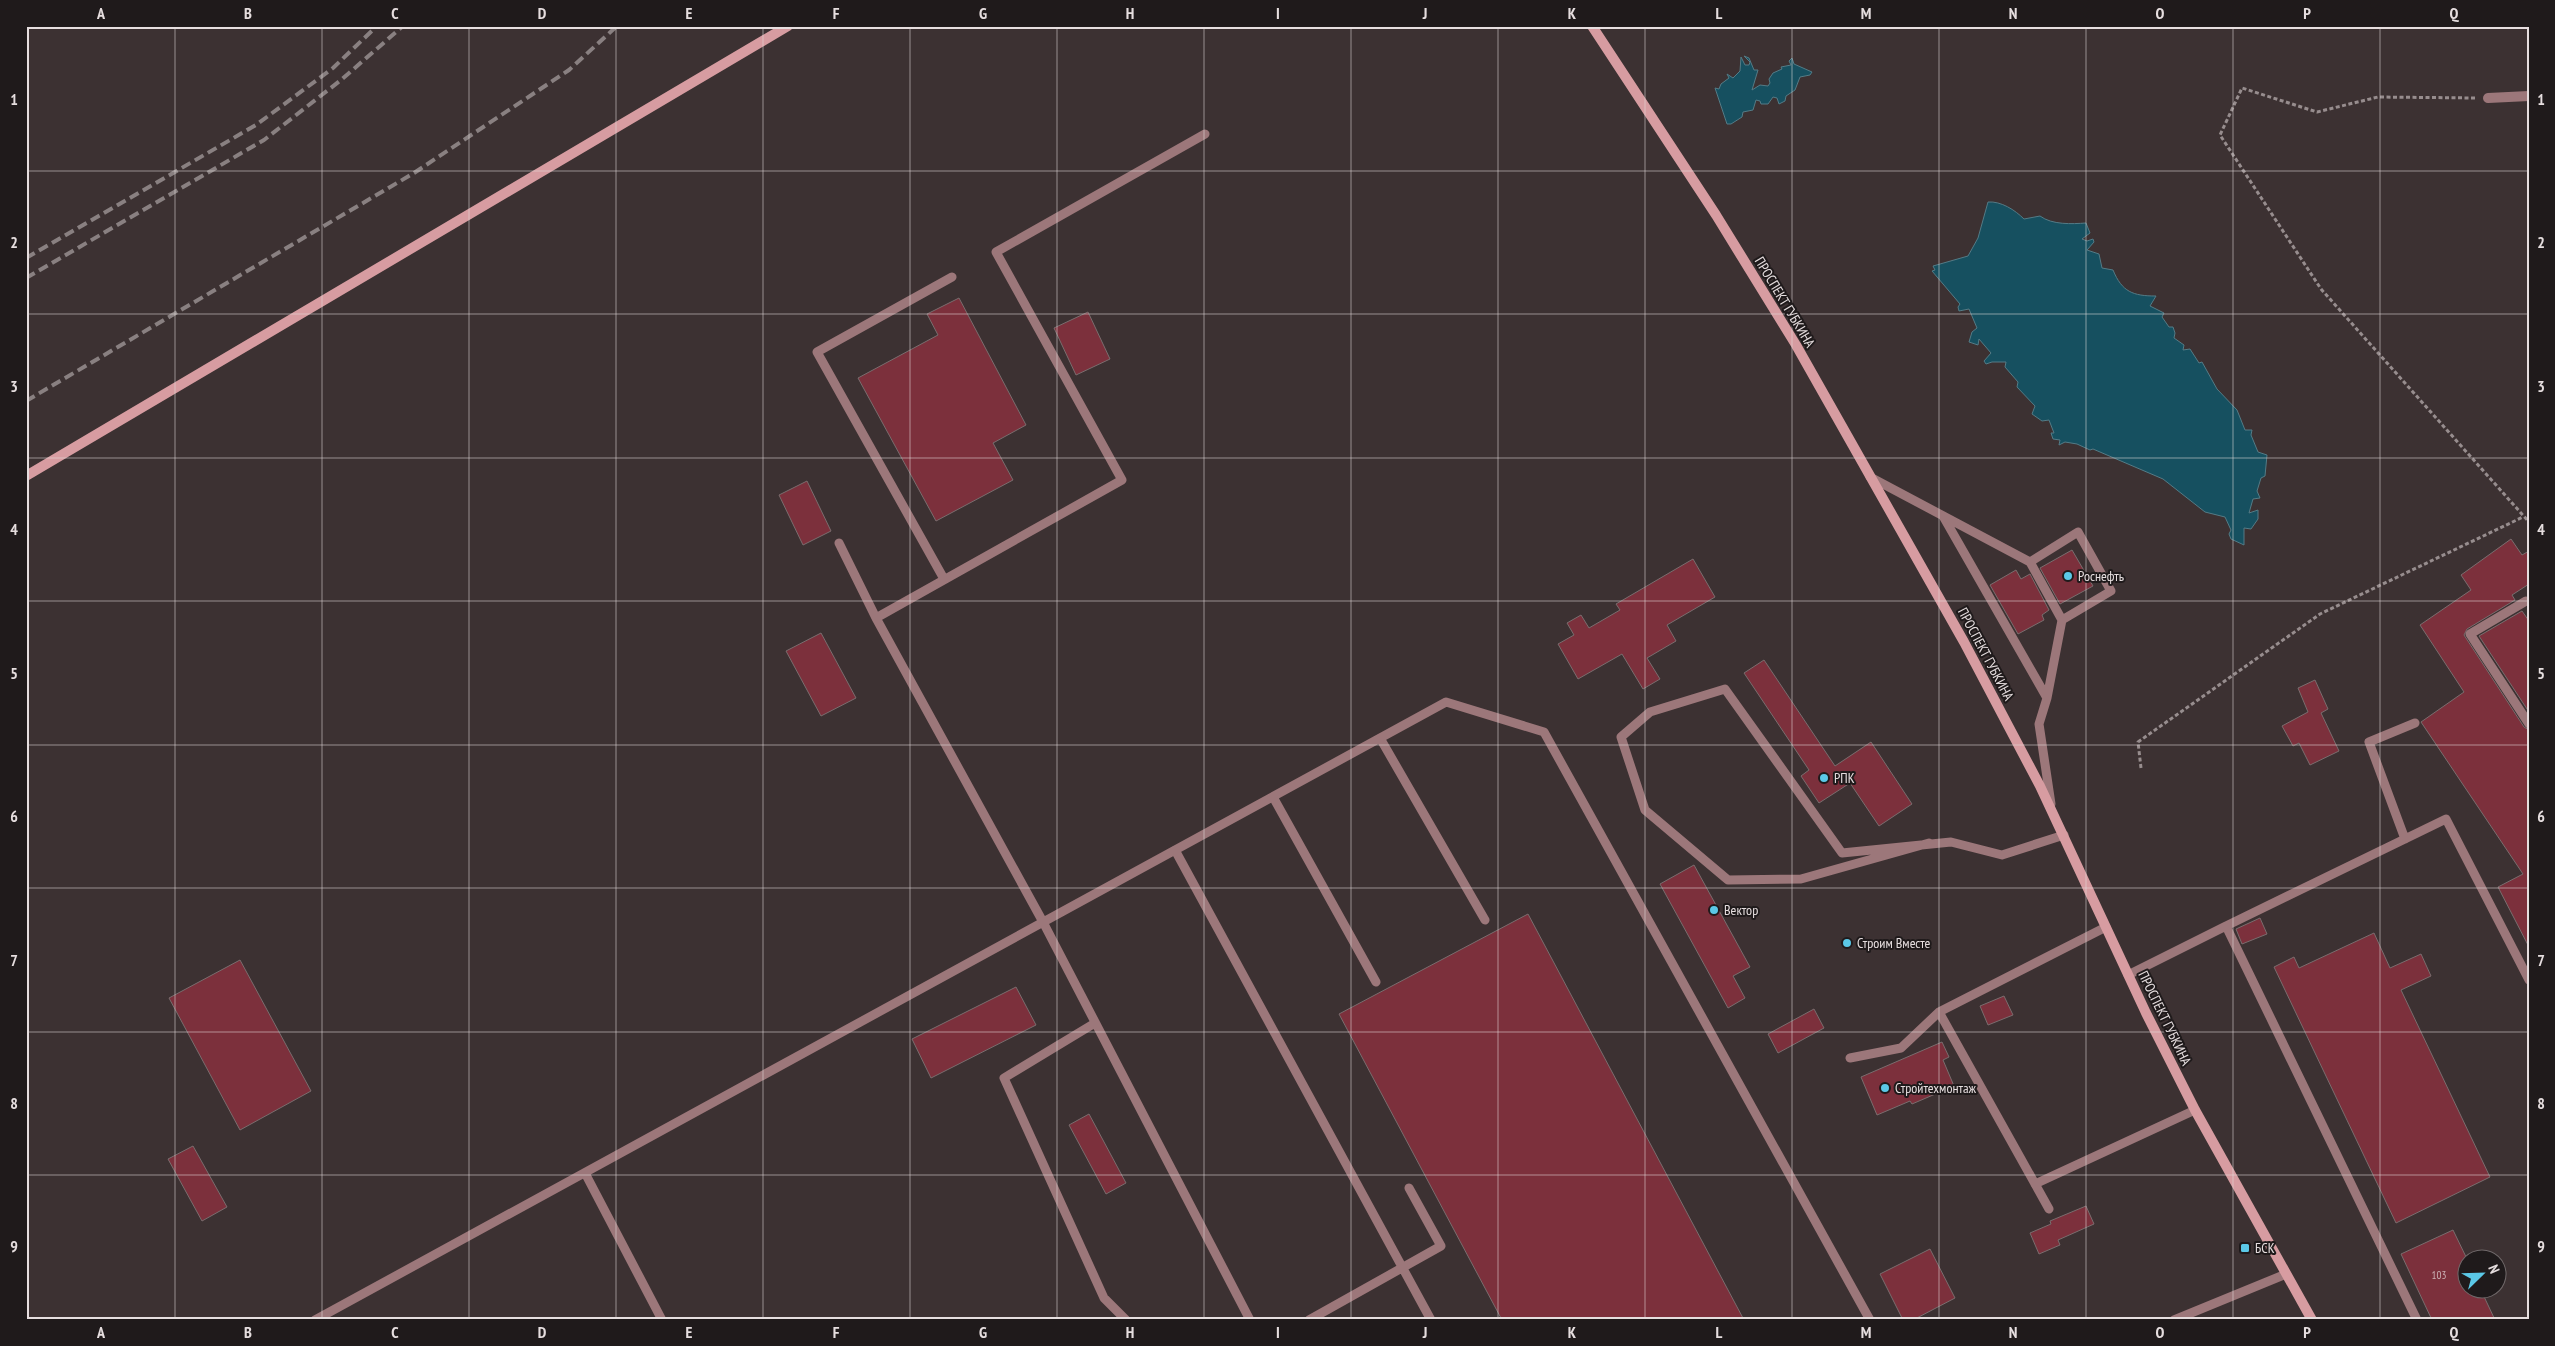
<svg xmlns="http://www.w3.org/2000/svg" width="2555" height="1346" font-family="'PT Sans Narrow',sans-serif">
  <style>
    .water { fill: #165060; stroke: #547b86 }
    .building { fill: #7c303c; stroke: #7a6d6e }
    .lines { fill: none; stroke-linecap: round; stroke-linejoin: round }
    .path { stroke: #978d8e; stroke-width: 3; stroke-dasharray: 4 2.5; stroke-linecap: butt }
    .lane { stroke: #9c777a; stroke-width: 9 }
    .street { stroke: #9c777a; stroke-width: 10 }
    .secondary { stroke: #d79ca1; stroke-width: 10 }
    .rail { stroke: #898081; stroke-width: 4; stroke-dasharray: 10 5; stroke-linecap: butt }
    .grid { fill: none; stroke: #e6dedf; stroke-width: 1; stroke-opacity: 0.55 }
    .poi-dot { fill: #5bc8e7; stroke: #1f1a1b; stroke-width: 2 }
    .labels { text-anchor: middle; stroke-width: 4; stroke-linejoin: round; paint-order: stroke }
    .number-label { font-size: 11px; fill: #ccb2b6 }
    .street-label { font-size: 14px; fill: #e6dedf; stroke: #1f1a1b }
    .poi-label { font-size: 14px; fill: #e6dedf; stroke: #1f1a1b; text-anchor: start }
    .neatline { fill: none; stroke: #e6dedf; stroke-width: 2 }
    .grid-label { font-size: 16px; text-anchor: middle; font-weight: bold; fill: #e6dedf }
  </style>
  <rect width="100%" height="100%" fill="#3c3132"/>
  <path class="water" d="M 1744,56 L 1749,58 L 1754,70 L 1758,70 L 1752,90 L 1760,85 L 1768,86 L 1770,83 L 1769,79 L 1773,73 L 1782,69 L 1781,67 L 1791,65 L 1789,61 L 1792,58 L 1794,64 L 1812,72 L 1810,75 L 1800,77 L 1795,90 L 1786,96 L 1785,101 L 1779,104 L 1777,98 L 1773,97 L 1768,104 L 1761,104 L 1760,101 L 1756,100 L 1753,110 L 1743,112 L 1742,117 L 1731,124 L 1727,124 L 1715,88 L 1719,89 L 1721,84 L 1729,78 L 1727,74 L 1733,78 L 1740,71 L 1741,57 L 1745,65 L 1749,65 L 1750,62 Z
    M 1988,202 C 2001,201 2015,210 2024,219 L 2040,216 C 2052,225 2072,224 2086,223 L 2090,233 L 2082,239 L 2087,241 L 2093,239 L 2094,242 L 2087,250 L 2099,254 L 2102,268 L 2113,270 C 2122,292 2133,296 2156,296 L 2150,306 L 2164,313 L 2162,317 L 2169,327 L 2173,327 L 2175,333 L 2174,338 L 2184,345 L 2183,350 L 2190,349 L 2199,363 L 2202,362 L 2217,389 L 2237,410 L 2245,430 L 2252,430 L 2251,435 L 2258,452 L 2267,455 L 2265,476 L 2261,478 L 2257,491 L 2260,498 L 2253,499 L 2249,513 L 2258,510 L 2258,519 L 2251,529 L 2244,528 L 2244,545 L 2231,539 L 2229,534 L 2231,530 L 2225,517 L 2205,512 L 2163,479 L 2093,449 L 2090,450 L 2077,444 L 2065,442 L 2059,445 L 2060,440 L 2053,439 L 2051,433 L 2054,433 L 2049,420 L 2042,421 L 2032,414 L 2035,406 L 2017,387 L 2018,382 L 2005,367 L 2006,362 L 1992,362 L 1986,364 L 1984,361 L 1991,353 L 1979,339 L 1978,345 L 1969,342 L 1972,332 L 1977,328 L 1969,309 L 1959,311 L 1958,307 L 1960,304 L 1932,271 L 1935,270 L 1933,266 L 1968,256 L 1978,238 Z"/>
  <path class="building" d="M 959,298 L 1026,425 L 993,443 L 1013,480 L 936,521 L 858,378 L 938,335 L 927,314 Z
    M 1088,312 L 1110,359 L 1076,375 L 1054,328 Z
    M 807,481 L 831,531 L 803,545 L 779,495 Z
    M 2511,539 L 2522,555 L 2529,551 L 2529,584 L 2512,595 L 2515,600 L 2467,629 L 2464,635 L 2524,727 L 2529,730 L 2529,947 L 2498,887 L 2523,874 L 2421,722 L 2464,692 L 2420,625 L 2471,590 L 2461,575 Z
    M 2072,550 L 2093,586 L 2060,604 L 2040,568 Z
    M 1693,559 L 1715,597 L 1667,625 L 1676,641 L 1647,658 L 1660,679 L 1643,689 L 1622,654 L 1578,679 L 1558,644 L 1574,635 L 1567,623 L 1581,615 L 1589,628 L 1620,610 L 1616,604 Z
    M 2016,570 L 2021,579 L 2030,574 L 2049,610 L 2042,615 L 2044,620 L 2018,634 L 1990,585 Z
    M 2522,611 L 2529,621 L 2529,712 L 2479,636 Z
    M 821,633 L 856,698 L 821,716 L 786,651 Z
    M 1764,660 L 1835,766 L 1871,742 L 1912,804 L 1879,826 L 1850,783 L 1819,803 L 1801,776 L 1809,770 L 1744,673 Z
    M 2315,680 L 2328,709 L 2321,713 L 2339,751 L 2310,765 L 2299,743 L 2293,746 L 2282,726 L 2308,712 L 2298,688 Z
    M 1694,865 L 1750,967 L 1733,976 L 1745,998 L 1728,1008 L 1660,884 Z
    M 1528,914 L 1744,1320 L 1502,1320 L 1339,1014 Z
    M 2260,918 L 2267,934 L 2242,944 L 2236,929 Z
    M 2374,933 L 2390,968 L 2421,954 L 2431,976 L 2401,990 L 2490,1177 L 2396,1223 L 2274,967 L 2294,957 L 2299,968 Z
    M 240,960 L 311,1091 L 240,1130 L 169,998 Z
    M 1016,987 L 1036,1025 L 931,1078 L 912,1039 Z
    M 2004,996 L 2013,1015 L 1988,1025 L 1980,1006 Z
    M 1814,1009 L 1824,1028 L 1778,1053 L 1768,1034 Z
    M 1942,1042 L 1949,1057 L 1943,1060 L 1954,1086 L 1912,1104 L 1910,1101 L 1877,1115 L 1861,1077 Z
    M 1089,1114 L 1126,1183 L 1106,1194 L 1069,1125 Z
    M 193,1146 L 227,1207 L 202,1221 L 168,1159 Z
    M 2086,1206 L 2094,1224 L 2058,1240 L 2060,1245 L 2039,1254 L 2030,1233 L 2051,1224 L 2050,1221 Z
    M 2453,1230 L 2468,1261 L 2468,1288 L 2480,1288 L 2495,1320 L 2432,1320 L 2401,1254 Z
    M 1930,1249 L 1955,1298 L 1913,1320 L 1903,1320 L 1880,1274 Z"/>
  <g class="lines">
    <path class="path" d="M 2475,98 L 2378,97 L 2317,112 L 2242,88 L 2220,135 L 2321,289 L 2529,522
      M 2141,768 L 2138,742 L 2320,614 L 2523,517"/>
    <path class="lane" d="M 1870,477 L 2030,562 L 2078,532 L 2111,591 L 2062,620 L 2047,698 L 2039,724 L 2051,804
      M 1943,516 L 2047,698
      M 839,543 L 876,618 L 1043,922 L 1250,1320
      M 2030,562 L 2062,620
      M 944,579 L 817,352 L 952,277
      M 2526,601 L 2470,634 L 2529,724
      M 876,618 L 1122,480 L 996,252 L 1205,134
      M 1380,738 L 1485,920
      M 1273,797 L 1376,982
      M 2405,839 L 2369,742 L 2415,723
      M 1929,843 L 1801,879 L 1728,880 L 1645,810 L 1621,737 L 1650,712 L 1725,689 L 1842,853 L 1951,842 L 2002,855 L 2064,835
      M 1175,850 L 1431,1320
      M 2128,975 L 2226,926
      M 1939,1012 L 2049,1209
      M 1095,1023 L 1004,1078 L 1104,1298 L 1126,1320
      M 1850,1058 L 1901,1048 L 1939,1012 L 2106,927
      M 585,1173 L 662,1320
      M 2035,1184 L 2195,1110
      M 315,1320 L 1446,702 L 1544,732 L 1870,1320
      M 1309,1320 L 1441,1246 L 1409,1188
      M 2174,1320 L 2286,1274
      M 2417,1320 L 2226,926 L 2446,819 L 2529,980"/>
    <path class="street" d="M 2488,98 L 2529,96"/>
    <path class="secondary" d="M 1592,26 L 1716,215 L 1796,345 L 1964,642 L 2040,786 L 2146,1013 L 2195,1110 L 2312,1320
      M 26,476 L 788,26"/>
    <path class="rail" d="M 26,258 L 256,125 L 333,68 L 377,26
      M 26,278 L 264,140 L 341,80 L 403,26
      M 26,401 L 414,173 L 569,70 L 617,26"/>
  </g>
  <path class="grid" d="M 175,26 L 175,1320M 322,26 L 322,1320M 469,26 L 469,1320M 616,26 L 616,1320M 763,26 L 763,1320M 910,26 L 910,1320M 1057,26 L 1057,1320M 1204,26 L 1204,1320M 1351,26 L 1351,1320M 1498,26 L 1498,1320M 1645,26 L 1645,1320M 1792,26 L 1792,1320M 1939,26 L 1939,1320M 2086,26 L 2086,1320M 2233,26 L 2233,1320M 2380,26 L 2380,1320M 26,171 L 2529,171M 26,314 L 2529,314M 26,458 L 2529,458M 26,601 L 2529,601M 26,745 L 2529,745M 26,888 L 2529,888M 26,1032 L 2529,1032M 26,1175 L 2529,1175"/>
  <g class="poi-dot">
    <circle cx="2068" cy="576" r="5"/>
    <circle cx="1824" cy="778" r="5"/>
    <circle cx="1714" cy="910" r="5"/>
    <circle cx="1847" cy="943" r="5"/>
    <circle cx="1885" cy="1088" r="5"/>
    <rect x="2240" y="1243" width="10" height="10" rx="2.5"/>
  </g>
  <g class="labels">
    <g class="number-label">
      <text x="2439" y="1279">103</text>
    </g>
    <g class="street-label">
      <text transform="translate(1785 302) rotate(59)" y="5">ПРОСПЕКТ ГУБКИНА</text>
      <text transform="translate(1986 654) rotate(62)" y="5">ПРОСПЕКТ ГУБКИНА</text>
      <text transform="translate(2165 1018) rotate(64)" y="5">ПРОСПЕКТ ГУБКИНА</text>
    </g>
    <g class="poi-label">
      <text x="2078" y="581">Роснефть</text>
      <text x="1834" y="783">РПК</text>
      <text x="1724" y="915">Вектор</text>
      <text x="1857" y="948">Строим Вместе</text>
      <text x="1895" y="1093">Стройтехмонтаж</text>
      <text x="2255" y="1253">БСК</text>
    </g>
  </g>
  <rect width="2555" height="1346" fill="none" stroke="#1f1a1b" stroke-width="55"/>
  <g transform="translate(2482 1274) rotate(67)"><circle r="24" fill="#1f1a1b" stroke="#6f6869"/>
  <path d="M0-4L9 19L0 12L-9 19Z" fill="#5bc8e7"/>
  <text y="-8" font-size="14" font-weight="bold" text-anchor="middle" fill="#e6dedf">N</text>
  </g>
  <rect x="28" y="28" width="2500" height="1290" class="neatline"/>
  <g class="grid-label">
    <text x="101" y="19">A</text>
    <text x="248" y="19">B</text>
    <text x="395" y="19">C</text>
    <text x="542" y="19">D</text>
    <text x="689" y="19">E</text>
    <text x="836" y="19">F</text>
    <text x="983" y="19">G</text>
    <text x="1130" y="19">H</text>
    <text x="1278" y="19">I</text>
    <text x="1425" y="19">J</text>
    <text x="1572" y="19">K</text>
    <text x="1719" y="19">L</text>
    <text x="1866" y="19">M</text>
    <text x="2013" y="19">N</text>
    <text x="2160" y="19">O</text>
    <text x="2307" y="19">P</text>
    <text x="2454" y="19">Q</text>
    <text x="14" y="105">1</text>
    <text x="2541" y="105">1</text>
    <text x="14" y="248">2</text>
    <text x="2541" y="248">2</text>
    <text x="14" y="392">3</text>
    <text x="2541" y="392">3</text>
    <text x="14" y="535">4</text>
    <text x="2541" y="535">4</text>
    <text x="14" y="679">5</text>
    <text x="2541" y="679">5</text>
    <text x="14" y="822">6</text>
    <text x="2541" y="822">6</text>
    <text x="14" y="966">7</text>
    <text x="2541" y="966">7</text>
    <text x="14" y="1109">8</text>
    <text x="2541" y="1109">8</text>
    <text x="14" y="1252">9</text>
    <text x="2541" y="1252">9</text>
    <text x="101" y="1338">A</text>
    <text x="248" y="1338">B</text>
    <text x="395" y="1338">C</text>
    <text x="542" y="1338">D</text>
    <text x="689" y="1338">E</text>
    <text x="836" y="1338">F</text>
    <text x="983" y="1338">G</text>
    <text x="1130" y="1338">H</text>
    <text x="1278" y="1338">I</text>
    <text x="1425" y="1338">J</text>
    <text x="1572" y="1338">K</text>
    <text x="1719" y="1338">L</text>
    <text x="1866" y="1338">M</text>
    <text x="2013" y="1338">N</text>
    <text x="2160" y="1338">O</text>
    <text x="2307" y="1338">P</text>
    <text x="2454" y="1338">Q</text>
  </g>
</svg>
